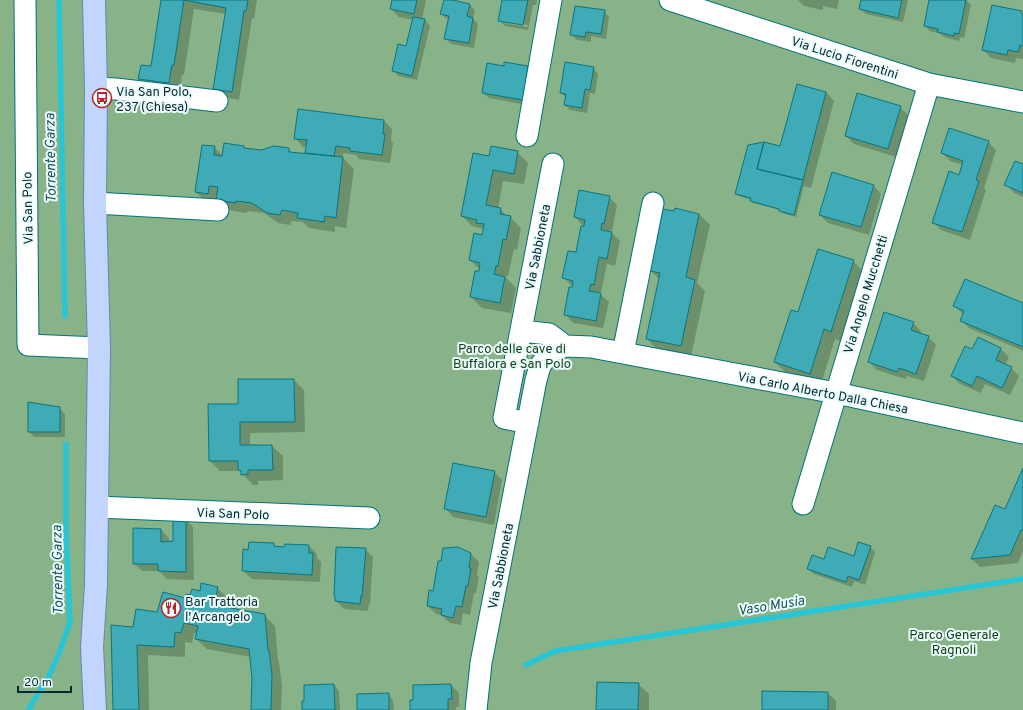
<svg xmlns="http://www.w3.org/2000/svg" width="1023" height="710" font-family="Overpass,sans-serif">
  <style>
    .green { fill: #88b388 }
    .shadow { fill: #0003; fill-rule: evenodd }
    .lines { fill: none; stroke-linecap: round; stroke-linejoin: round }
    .stream { stroke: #28c6d4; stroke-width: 5.5 }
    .building { fill: #3eabb6; stroke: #0c757e }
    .minor-casing { stroke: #03727a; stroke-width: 23 }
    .major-casing { stroke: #6487b3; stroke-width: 24 }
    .minor { stroke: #fff; stroke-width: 21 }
    .major { stroke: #c2d5fd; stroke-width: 22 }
    .labels { text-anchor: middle; stroke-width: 4; stroke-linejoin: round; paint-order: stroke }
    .street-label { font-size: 13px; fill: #022a2e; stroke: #ecfcfd }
    .poi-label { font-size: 13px; fill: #022a2e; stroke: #ecfcfd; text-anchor: start }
    .park-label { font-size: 13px; fill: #0e4113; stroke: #ecfcfd }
    .water-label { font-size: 14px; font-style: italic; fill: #17545a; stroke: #ecfcfd }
  </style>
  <rect width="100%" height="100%" fill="#91e8f1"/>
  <path class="green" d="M 0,0 L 1023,0 L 1023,710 L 0,710 Z"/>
  <path class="shadow" d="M 165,0 L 257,0 L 254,19 L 252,18 L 239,100 L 223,97 L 214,89 L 226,14 L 194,9 L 184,75 L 182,75 L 179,94 L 150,89 L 139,79 L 152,67 Z
    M 393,0 L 426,0 L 422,20 L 425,20 L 430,26 L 417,80 L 398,76 L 393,70 L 407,47 L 413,20 L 399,17 L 391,9 Z
    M 445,0 L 449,0 L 470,5 L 475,10 L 473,19 L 478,24 L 474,48 L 451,44 L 445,38 L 449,20 L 447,19 L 441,14 Z
    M 503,0 L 537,0 L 536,5 L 533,5 L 528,30 L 505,26 L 499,20 ZM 504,21 L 528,25 L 528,27 L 504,23 Z
    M 798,0 L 839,0 L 837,9 L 823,6 L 823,10 L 804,6 Z
    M 862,0 L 908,0 L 903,22 L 866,14 L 860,9 Z
    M 930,0 L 966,0 L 971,5 L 964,38 L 960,37 L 959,41 L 944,37 L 939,33 L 930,31 L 925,26 Z
    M 604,11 L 609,17 L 606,39 L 591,36 L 591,42 L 577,40 L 572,35 Z
    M 1021,12 L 1023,14 L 1023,59 L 1016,58 L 1015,63 L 991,58 L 983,50 Z
    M 505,63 L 528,67 L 533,73 L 528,105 L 489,98 L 483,93 L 505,67 Z
    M 593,68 L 598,74 L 595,94 L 590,93 L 587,113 L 570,110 L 565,105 L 566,98 L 561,93 Z
    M 826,92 L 834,101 L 811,188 L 804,186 L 796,217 L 782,213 L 780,210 L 753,203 L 751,200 L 739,196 L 736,194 L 781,148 Z
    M 900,107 L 908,115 L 896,157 L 854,144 L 846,136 Z
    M 384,121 L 392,129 L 391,141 L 393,143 L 390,163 L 359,159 L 356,155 L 343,153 L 343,158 L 354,169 L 346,228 L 335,226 L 335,232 L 309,228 L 303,222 L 292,221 L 290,225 L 278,223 L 264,213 L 247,211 L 247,213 L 227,210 L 207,203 L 196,192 L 214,147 L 223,156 L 244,147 L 246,149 L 261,151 L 288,149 L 293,153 L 308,155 L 307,153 L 307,147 L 303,147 L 295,138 Z
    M 988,142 L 996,150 L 984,188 L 986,190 L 970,240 L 941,230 L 933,222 L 959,176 L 963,165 L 950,161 L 942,153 Z
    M 517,152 L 528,163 L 524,184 L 503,181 L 498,209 L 500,209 L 508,217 L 510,217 L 521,228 L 517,250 L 514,249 L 508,276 L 506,276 L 506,278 L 516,288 L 511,313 L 482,308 L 471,297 L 480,270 L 470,260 L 483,236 L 484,229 L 472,226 L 462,216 L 490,158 Z
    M 1023,166 L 1023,197 L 1014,193 L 1006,184 Z
    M 873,185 L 881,194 L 869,235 L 828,223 L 820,215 Z
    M 609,197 L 617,205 L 612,231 L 609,230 L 620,241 L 615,266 L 607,264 L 601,292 L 599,292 L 598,294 L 600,294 L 609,302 L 603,328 L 573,323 L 565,314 L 573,286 L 572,286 L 564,278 L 577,253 L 585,228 L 575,217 Z
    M 699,214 L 710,225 L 697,283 L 705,291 L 691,356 L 657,349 L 647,339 L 659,279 L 651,271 Z
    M 853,261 L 864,272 L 842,342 L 835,339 L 821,384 L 786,373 L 775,362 L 798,313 Z
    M 1023,305 L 1023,351 L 969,328 L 961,320 L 964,315 L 954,306 Z
    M 913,323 L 921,331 L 920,334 L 928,337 L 936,345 L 924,381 L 907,376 L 905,379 L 877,370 L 869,362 Z
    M 978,338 L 1001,349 L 1009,357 L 1005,365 L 1011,368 L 1019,376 L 1010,395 L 985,384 L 981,393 L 960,384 L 952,376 L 973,351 Z
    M 294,380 L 304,390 L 305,432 L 250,433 L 250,446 L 272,446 L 283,456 L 283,480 L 258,481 L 258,485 L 253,485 L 240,471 L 220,471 L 210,461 L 239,405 Z
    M 59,408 L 65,414 L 65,437 L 34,437 L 29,432 Z
    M 1023,470 L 1023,551 L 1018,563 L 980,567 L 972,559 L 995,506 L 1006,510 Z
    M 494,472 L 502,480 L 494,525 L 453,517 L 445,508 Z
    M 185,519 L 193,527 L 194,580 L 167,579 L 159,571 L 142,571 L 134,563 L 161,530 L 169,538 L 169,543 L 174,542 Z
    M 273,544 L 277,548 L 285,548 L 309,546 L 317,554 L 317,558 L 321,562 L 320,582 L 252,579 L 243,571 L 249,551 Z
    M 870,547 L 875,552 L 865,585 L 854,581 L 852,587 L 814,574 L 808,569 L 824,560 L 854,557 Z
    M 365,549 L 373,557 L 370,604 L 369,604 L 368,611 L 344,609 L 336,601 Z
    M 471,554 L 479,562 L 477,575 L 479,577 L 476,593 L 474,593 L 470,615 L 463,613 L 461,625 L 450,623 L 441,615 L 436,614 L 428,606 L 434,592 Z
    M 217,588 L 228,598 L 226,608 L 264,615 L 275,626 L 278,660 L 279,662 L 282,687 L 281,710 L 252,710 L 253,678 L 251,657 L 207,649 L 196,639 L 198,634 L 194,633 L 192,643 L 185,642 L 185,657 L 148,655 L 149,710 L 114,710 L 134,628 L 158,613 L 191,596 L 201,592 Z
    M 638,684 L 649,694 L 649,710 L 597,710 Z
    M 334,685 L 339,691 L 340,710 L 303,710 L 305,702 L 305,686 Z
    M 451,685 L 459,693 L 459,707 L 456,707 L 456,710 L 411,710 Z
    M 828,693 L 836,701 L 836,710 L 763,710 Z
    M 388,694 L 393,700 L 394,710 L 358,710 Z"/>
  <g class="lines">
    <path class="stream" d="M 59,0 L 65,316
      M 526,665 L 555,651 L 1023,579
      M 28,710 L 48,678 L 60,651 L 70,622 L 66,531 L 66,444"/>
  </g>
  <path class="building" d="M 161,0 L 184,0 L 174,65 L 172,65 L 169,83 L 138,79 L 141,65 L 151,66 Z
    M 184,0 L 248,0 L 246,11 L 244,11 L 232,92 L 213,89 L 226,8 Z
    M 392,0 L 417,0 L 414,14 L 390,9 Z
    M 444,0 L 453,0 L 470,4 L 467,16 L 473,18 L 469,43 L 444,39 L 449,16 L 440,14 Z
    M 502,0 L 528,0 L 523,25 L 498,21 Z
    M 861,0 L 902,0 L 898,18 L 859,9 Z
    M 929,0 L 966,0 L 959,34 L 954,33 L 954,36 L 937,32 L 938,29 L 924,26 Z
    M 992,5 L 1022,11 L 1021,13 L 1023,14 L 1023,46 L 1020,45 L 1018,52 L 1008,50 L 1007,55 L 982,50 Z
    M 575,6 L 605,10 L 601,34 L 586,32 L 585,37 L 570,35 Z
    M 413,17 L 425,19 L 412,76 L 392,71 L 398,44 L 406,46 Z
    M 504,62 L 528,66 L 523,100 L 482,93 L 487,63 L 504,66 Z
    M 565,62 L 594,67 L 590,90 L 585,89 L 582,108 L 564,105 L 566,94 L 560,93 Z
    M 797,84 L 826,92 L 803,180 L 757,169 L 764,142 L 780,146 Z
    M 857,93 L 901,106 L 888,149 L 845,136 Z
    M 298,109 L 384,120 L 383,134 L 385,134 L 382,155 L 350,151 L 350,148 L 336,146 L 334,156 L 305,153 L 307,140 L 294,139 Z
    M 949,128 L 989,141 L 976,180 L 979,181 L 962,232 L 932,223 L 949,171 L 959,175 L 963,161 L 941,153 Z
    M 764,142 L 757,169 L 803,180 L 794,215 L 779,211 L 779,209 L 750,201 L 751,198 L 735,194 L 748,145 Z
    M 224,143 L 244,146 L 244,148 L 261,150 L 274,146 L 289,148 L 289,152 L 343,157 L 336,218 L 325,216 L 324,222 L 297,218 L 298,213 L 282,210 L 280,215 L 267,213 L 252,203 L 236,201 L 236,203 L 216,200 L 218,187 L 209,186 L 208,194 L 195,192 L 202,145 L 215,146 L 214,155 L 222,156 Z
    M 491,146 L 518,151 L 514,174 L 493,170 L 486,205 L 501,208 L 500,214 L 511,216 L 506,240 L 503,239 L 498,266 L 496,266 L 494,274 L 505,277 L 500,303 L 470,297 L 475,271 L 479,271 L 480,263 L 469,260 L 474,233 L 482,235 L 484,224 L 476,223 L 477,220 L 461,216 L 473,153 L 489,156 Z
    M 1015,161 L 1023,164 L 1023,193 L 1004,185 Z
    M 832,172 L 874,185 L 861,227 L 819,215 Z
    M 579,190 L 610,196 L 604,224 L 602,223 L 601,230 L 612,232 L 607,259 L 599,257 L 594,285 L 591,284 L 589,291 L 601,293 L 596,321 L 564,315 L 569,287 L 572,287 L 573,281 L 562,278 L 568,251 L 576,252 L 581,226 L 584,226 L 585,220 L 574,217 Z
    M 675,208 L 699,214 L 686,277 L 695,280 L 681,346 L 646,339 L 660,273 L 650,271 L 663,209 L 674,211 Z
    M 818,249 L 854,260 L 831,332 L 824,329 L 810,374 L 774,362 L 791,310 L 798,312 Z
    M 965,279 L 1023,303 L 1023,347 L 960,321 L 964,311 L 953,306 Z
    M 884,312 L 914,322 L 911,330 L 929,336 L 916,374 L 899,368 L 897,372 L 868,362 Z
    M 978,337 L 1001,348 L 996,360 L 1012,367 L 1002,388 L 977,376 L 972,386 L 951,376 L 965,346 L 972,349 Z
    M 238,379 L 294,379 L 295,422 L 240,422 L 240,445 L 272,445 L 273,470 L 248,470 L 248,474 L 241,475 L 241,471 L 238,470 L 238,461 L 209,461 L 208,404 L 238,404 Z
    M 28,402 L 60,407 L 60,432 L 28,432 Z
    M 453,463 L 495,471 L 486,517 L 444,509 Z
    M 1023,468 L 1023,531 L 1021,530 L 1010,555 L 971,559 L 995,505 L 1005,509 Z
    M 173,518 L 186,518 L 186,572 L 158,571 L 158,564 L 133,564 L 133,528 L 161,529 L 161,542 L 173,541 Z
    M 249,542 L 274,543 L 274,546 L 284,547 L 285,544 L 309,545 L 309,553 L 313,553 L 312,575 L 242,571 L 243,549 L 248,550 Z
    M 858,542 L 871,546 L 859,580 L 848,576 L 846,582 L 807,569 L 812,555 L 824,559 L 828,547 L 854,556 Z
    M 336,547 L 366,548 L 362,597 L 361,596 L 360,604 L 335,601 L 335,596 L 334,596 Z
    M 458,547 L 471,553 L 469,568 L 471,568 L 468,586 L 466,586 L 462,607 L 456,606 L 453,618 L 441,615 L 442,609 L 427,606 L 429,590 L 433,591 L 438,561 L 441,561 L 443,548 Z
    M 201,583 L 218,587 L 214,605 L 265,614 L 268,650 L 269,650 L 272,676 L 271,710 L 251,710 L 252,678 L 249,649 L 195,639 L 198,626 L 184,623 L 181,633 L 175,632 L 174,647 L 137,645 L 139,710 L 113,710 L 111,625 L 133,627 L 136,609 L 157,612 L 163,592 L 185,598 L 186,594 L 190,595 L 192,589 L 200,591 Z
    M 597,682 L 639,683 L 638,710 L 596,710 Z
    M 334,684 L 335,710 L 302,710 L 302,701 L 304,701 L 304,685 Z
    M 451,684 L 452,699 L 448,699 L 448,710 L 410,710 L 410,700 L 413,700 L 413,685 Z
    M 762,691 L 828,692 L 828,710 L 762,710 Z
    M 389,693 L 389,710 L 357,710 L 357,694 Z"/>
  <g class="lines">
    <g class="minor-casing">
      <path id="minor" d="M 25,0 L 28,345 L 99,348
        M 670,0 L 929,84 L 1023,102
        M 96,88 L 116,89 L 217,101
        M 527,136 L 551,0
        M 95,203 L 218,210
        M 521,331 L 549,334 L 565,346
        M 623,353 L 653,203
        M 528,423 L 504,418 L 553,164
        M 803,504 L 929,84
        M 97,507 L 369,518
        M 476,710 L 481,663 L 536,380 L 540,366 L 550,352 L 565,346 L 591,347 L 836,393 L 1023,433"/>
    </g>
    <g class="major-casing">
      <path id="major" d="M 94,0 L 96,88 L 95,203 L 99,348 L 96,585 L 92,647 L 95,710"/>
    </g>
    <use href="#minor" class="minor"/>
    <use href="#major" class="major"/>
  </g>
  <defs>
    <g id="bus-ring" transform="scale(1)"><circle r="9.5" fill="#ecfcfd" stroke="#b5242b" stroke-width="1.5"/><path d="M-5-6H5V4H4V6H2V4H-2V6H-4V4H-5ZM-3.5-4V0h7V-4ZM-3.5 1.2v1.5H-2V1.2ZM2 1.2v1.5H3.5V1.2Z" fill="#b5242b"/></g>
    <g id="restaurant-ring" transform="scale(1)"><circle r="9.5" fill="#ecfcfd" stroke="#b5242b" stroke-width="1.5"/><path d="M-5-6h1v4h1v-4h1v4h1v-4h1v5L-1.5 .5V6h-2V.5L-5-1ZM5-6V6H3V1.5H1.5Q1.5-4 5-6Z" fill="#b5242b"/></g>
  </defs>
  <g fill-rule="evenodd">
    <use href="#bus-ring" x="102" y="98"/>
    <use href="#restaurant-ring" x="171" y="608"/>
  </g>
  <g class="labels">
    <g class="street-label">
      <text transform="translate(845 57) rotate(18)" y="5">Via Lucio Fiorentini</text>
      <text transform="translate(27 208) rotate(-91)" y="5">Via San Polo</text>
      <text transform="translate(537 247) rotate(-79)" y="5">Via Sabbioneta</text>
      <text transform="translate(865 294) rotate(-73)" y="5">Via Angelo Mucchetti</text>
      <text transform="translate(823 392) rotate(11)" y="5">Via Carlo Alberto Dalla Chiesa</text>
      <text transform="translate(233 513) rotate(2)" y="5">Via San Polo</text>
      <text transform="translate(500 566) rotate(-79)" y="5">Via Sabbioneta</text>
    </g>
    <g class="poi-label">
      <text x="116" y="96">Via San Polo,<tspan x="116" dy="15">237 (Chiesa)</tspan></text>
      <text x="185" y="606">Bar Trattoria<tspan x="185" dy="15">l'Arcangelo</tspan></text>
    </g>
    <g class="park-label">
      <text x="512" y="353">Parco delle cave di<tspan x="512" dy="15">Buffalora e San Polo</tspan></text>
      <text x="954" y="639">Parco Generale<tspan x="954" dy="15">Ragnoli</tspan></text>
    </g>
    <g class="water-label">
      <text transform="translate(50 158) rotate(-91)" y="5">Torrente Garza</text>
      <text transform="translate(57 570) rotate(-91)" y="5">Torrente Garza</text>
      <text transform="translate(771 605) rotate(-9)" y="5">Vaso Musia</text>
    </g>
  </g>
  <path d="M18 686v6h53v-6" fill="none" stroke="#022a2e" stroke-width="2"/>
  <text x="24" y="686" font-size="12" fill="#022a2e" stroke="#ecfcfd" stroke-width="3" paint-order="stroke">20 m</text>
</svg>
